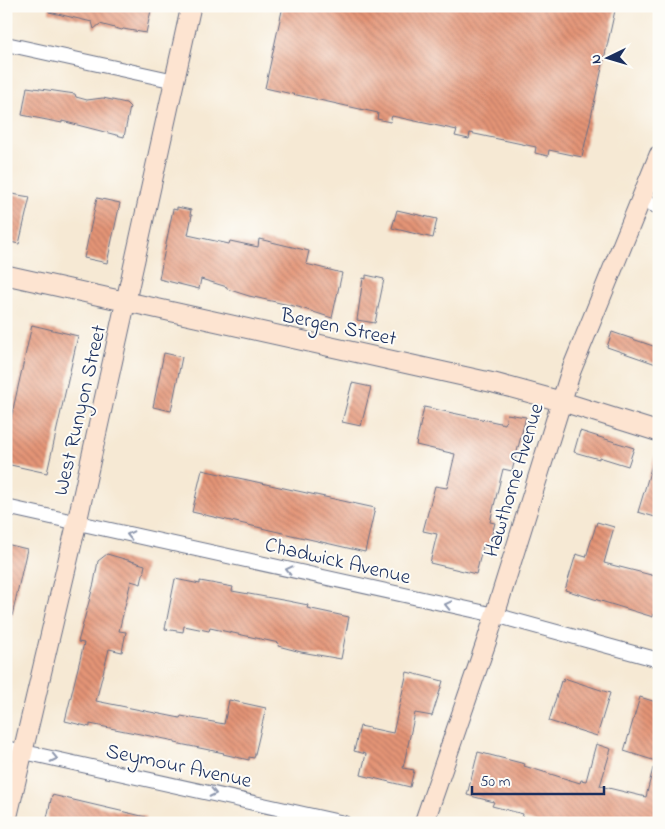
<svg xmlns="http://www.w3.org/2000/svg" width="665" height="829" font-family="'Indie Flower',sans-serif">
  <style>
    .building { fill: url(#building-back-hatch) }
    .lines { fill: none; stroke-linecap: round; stroke-linejoin: round }
    .street-casing { stroke: #687087; stroke-width: 16 }
    .secondary-casing { stroke: #687087; stroke-width: 21 }
    .street { stroke: #fff; stroke-width: 14 }
    .secondary { stroke: #fde4d1; stroke-width: 19 }
    .oneway { stroke: #8d97ae }
    .labels { text-anchor: middle; stroke-width: 4; stroke-linejoin: round; paint-order: stroke }
    .street-label { font-size: 21px; fill: #1b2f5e; stroke: #fdfcf7 }
  </style>
  <defs>
    <pattern id="building-back-hatch" width="6" height="6" patternUnits="userSpaceOnUse" patternTransform="scale(1.25)"><rect width="6" height="6" fill="#e49476"/><path d="M-1 5l2 2M0 0l6 6M5-1l2 2" fill="none" stroke="#b87964"/></pattern>
  </defs>
  <rect width="100%" height="100%" fill="#fdfcf7"/>
  <filter id="ink" filterUnits="userSpaceOnUse"><feTurbulence type="fractalNoise" baseFrequency=".02" numOctaves="2"/><feDisplacementMap in="SourceGraphic" scale="10" xChannelSelector="R" yChannelSelector="G"/><feConvolveMatrix kernelMatrix="1 2 1 2 8 2 1 2 1" color-interpolation-filters="sRGB"/></filter>
  <filter id="wash" filterUnits="userSpaceOnUse"><feTurbulence type="fractalNoise" baseFrequency=".0096" numOctaves="4" result="noise"/><feDisplacementMap in="SourceGraphic" scale="20" xChannelSelector="R" yChannelSelector="G"/><feGaussianBlur stdDeviation="1.12" result="paint"/><feColorMatrix in="noise" values="0 0 0 0 0 0 0 0 0 0 0 0 0 0 0 0 0 1.4 0 .05"/><feComposite in="paint" operator="in"/></filter>
  <g filter="url(#wash)">
    <rect width="100%" height="100%" fill="#f6e9d4"/>
    <g id="blocks">
      <path class="building" d="M 49,6 L 152,6 L 146,33 L 123,29 L 122,30 L 100,24 L 94,29 L 92,22 L 49,12 Z
        M 283,6 L 616,6 L 582,157 L 549,150 L 548,156 L 535,153 L 536,147 L 470,133 L 469,139 L 455,136 L 457,130 L 392,116 L 390,122 L 377,119 L 378,113 L 265,88 Z
        M 27,87 L 75,94 L 76,97 L 87,100 L 103,98 L 126,103 L 130,107 L 124,137 L 62,121 L 62,123 L 22,115 Z
        M 6,193 L 30,197 L 19,244 L 6,241 Z
        M 97,198 L 120,203 L 107,263 L 84,258 Z
        M 177,207 L 191,210 L 190,215 L 192,215 L 188,235 L 229,244 L 230,241 L 258,247 L 259,239 L 309,251 L 306,264 L 342,273 L 332,318 L 298,307 L 249,296 L 227,289 L 227,287 L 201,279 L 199,289 L 159,279 L 173,209 L 177,210 Z
        M 397,210 L 437,219 L 433,238 L 392,228 Z
        M 366,275 L 384,279 L 375,323 L 357,320 L 363,278 L 366,279 Z
        M 32,325 L 78,336 L 47,473 L 6,464 L 6,417 L 11,418 Z
        M 612,332 L 659,348 L 659,365 L 607,347 Z
        M 164,353 L 182,357 L 171,411 L 153,407 Z
        M 352,383 L 371,387 L 361,426 L 342,422 Z
        M 424,407 L 505,424 L 507,414 L 526,417 L 512,471 L 503,469 L 490,522 L 495,523 L 488,548 L 483,546 L 476,574 L 430,563 L 437,534 L 423,531 L 435,486 L 447,488 L 455,454 L 416,445 Z
        M 580,431 L 634,448 L 628,466 L 599,457 L 599,459 L 574,452 Z
        M 655,455 L 659,456 L 659,505 L 655,517 L 638,512 Z
        M 202,470 L 375,508 L 365,552 L 192,512 Z
        M 597,522 L 614,527 L 604,563 L 659,577 L 659,598 L 653,617 L 565,590 L 576,554 L 586,557 Z
        M 6,544 L 27,549 L 12,616 L 6,615 Z
        M 107,554 L 145,565 L 141,584 L 131,581 L 119,631 L 126,632 L 122,652 L 109,649 L 96,701 L 180,718 L 181,716 L 224,724 L 229,700 L 266,708 L 254,758 L 249,757 L 249,760 L 223,754 L 224,753 L 175,743 L 175,741 L 90,724 L 90,727 L 65,721 L 84,643 L 78,642 L 94,583 L 98,561 Z
        M 175,579 L 200,584 L 200,581 L 233,587 L 232,591 L 288,601 L 308,605 L 307,608 L 349,617 L 341,659 L 301,652 L 278,646 L 279,643 L 210,628 L 209,631 L 184,626 L 183,632 L 165,629 Z
        M 407,672 L 443,681 L 432,716 L 415,713 L 403,768 L 414,770 L 410,787 L 361,775 L 366,754 L 354,751 L 360,726 L 393,733 Z
        M 564,678 L 610,693 L 597,736 L 549,721 L 561,681 L 563,682 Z
        M 640,697 L 659,703 L 659,762 L 624,751 Z
        M 596,744 L 611,749 L 600,786 L 646,797 L 653,768 L 659,769 L 659,823 L 539,823 L 522,818 L 523,814 L 492,806 L 494,802 L 467,795 L 478,752 L 525,764 L 524,766 L 580,783 L 581,780 L 586,781 Z
        M 52,795 L 146,817 L 145,823 L 46,823 Z"/>
    </g>
  </g>
  <g filter="url(#ink)">
    <use href="#blocks" fill-opacity="0" stroke="#687087" stroke-width="1"/>
    <g class="lines">
      <g class="street-casing">
        <path id="street" d="M 6,44 L 175,81
          M 642,200 L 659,207
          M 6,507 L 495,615 L 659,660
          M 6,748 L 344,823"/>
      </g>
      <g class="secondary-casing">
        <path id="secondary" d="M 6,275 L 494,383 L 560,401 L 659,432
          M 6,823 L 77,522 L 191,6
          M 424,823 L 487,640 L 571,371 L 659,155"/>
      </g>
      <use href="#street" class="street"/>
      <use href="#secondary" class="secondary"/>
    </g>
    <defs><path id="oneway-chevron" d="M-2-3.5L2.5 0L-2 3.5" fill="none" stroke-width="1.6" stroke-linecap="round" stroke-linejoin="round" transform="scale(1.25)"/></defs>
    <g class="oneway">
      <use href="#oneway-chevron" transform="translate(130 535) rotate(-167)"/>
      <use href="#oneway-chevron" transform="translate(289 570) rotate(-167)"/>
      <use href="#oneway-chevron" transform="translate(448 605) rotate(-167)"/>
      <use href="#oneway-chevron" transform="translate(54 758) rotate(12)"/>
      <use href="#oneway-chevron" transform="translate(213 793) rotate(12)"/>
    </g>
  </g>
  <g class="labels">
    <g class="street-label">
      <text transform="translate(339 326) rotate(12)" y="7">Bergen Street</text>
      <text transform="translate(79 410) rotate(-77)" y="7">West Runyon Street</text>
      <text transform="translate(513 480) rotate(-73)" y="7">Hawthorne Avenue</text>
      <text transform="translate(338 560) rotate(13)" y="7">Chadwick Avenue</text>
      <text transform="translate(179 765) rotate(12)" y="7">Seymour Avenue</text>
    </g>
  </g>
  <rect width="665" height="829" fill="none" stroke="#fdfcf7" stroke-width="25"/>
  <g transform="translate(608 58) rotate(265)" stroke="#fdfcf7" stroke-width="4" paint-order="stroke">
  <path d="M0-4L9 19L0 12L-9 19Z" fill="#1b2f5e"/>
  <text y="-8" font-size="14" font-weight="bold" text-anchor="middle" fill="#1b2f5e">N</text>
  </g>
  <path d="M472 786v8h132v-8" fill="none" stroke="#1b2f5e" stroke-width="2.5"/>
  <text x="480" y="786" font-size="15" fill="#1b2f5e" stroke="#fdfcf7" stroke-width="4" paint-order="stroke">50 m</text>
</svg>
